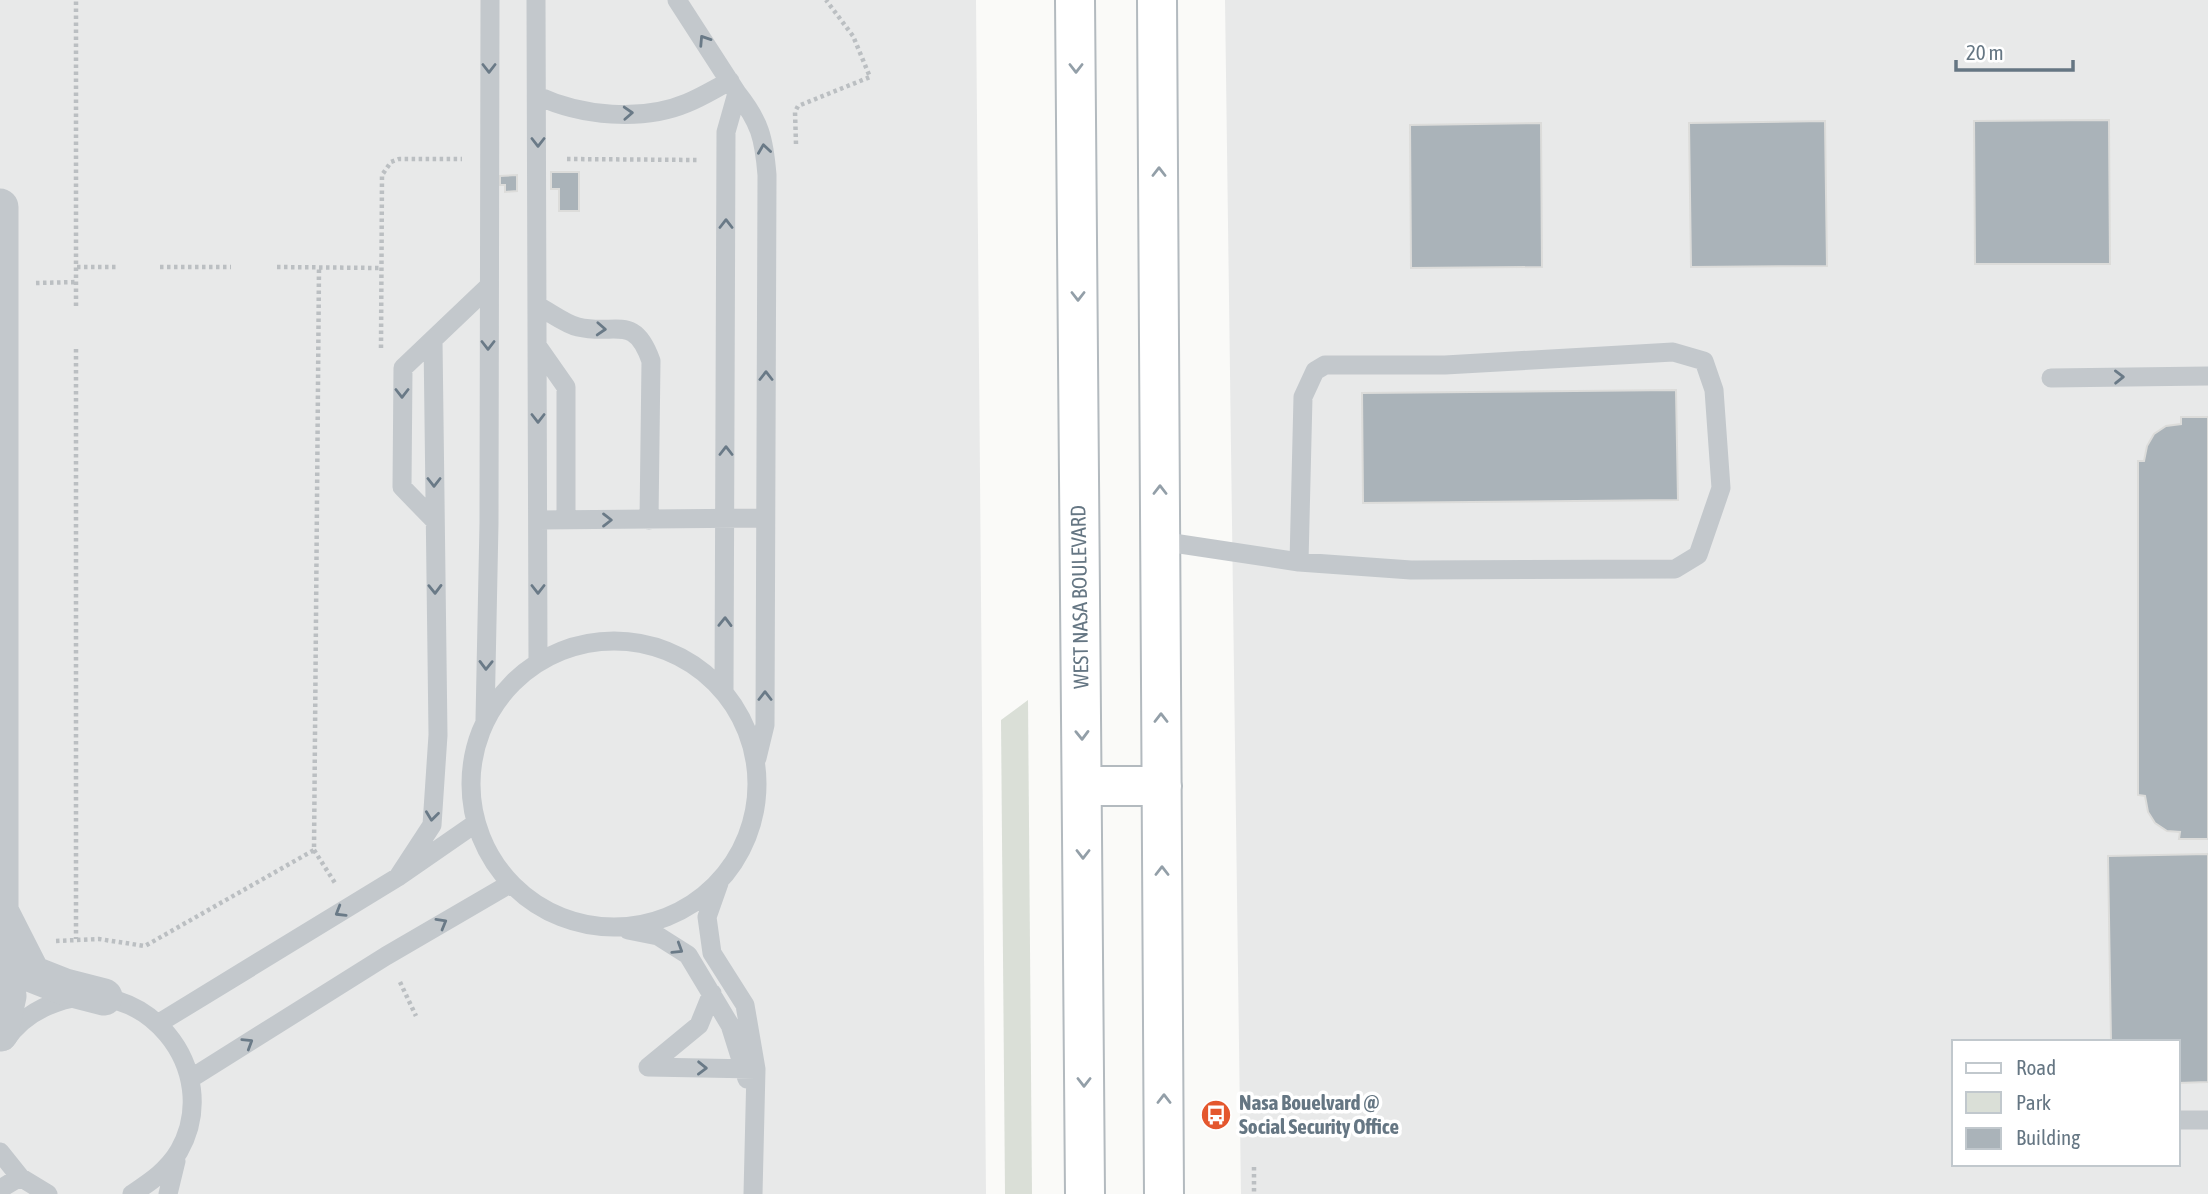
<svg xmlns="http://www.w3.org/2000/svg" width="2208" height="1194" font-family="'Asap Condensed',sans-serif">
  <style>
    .built { fill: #e8e9e9; fill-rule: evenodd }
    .green { fill: #dadfd7 }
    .building { fill: #aab3b9; stroke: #dcdcda; stroke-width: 2 }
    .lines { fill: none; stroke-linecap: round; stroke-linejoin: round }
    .secondary-casing { stroke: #b3babf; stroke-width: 42 }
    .path { stroke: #bbbfc2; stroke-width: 4.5; stroke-dasharray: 3.5 3.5; stroke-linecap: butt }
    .lane { stroke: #c3c8cc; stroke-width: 19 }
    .street { stroke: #c3c8cc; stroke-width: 37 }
    .secondary { stroke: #fff; stroke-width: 38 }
    .oneway { stroke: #6a7a87 }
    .oneway2 { stroke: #939fa8 }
    .labels { text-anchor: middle; stroke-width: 7; stroke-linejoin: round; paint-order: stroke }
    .street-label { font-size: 21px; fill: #657683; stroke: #fff }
    .poi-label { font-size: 21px; font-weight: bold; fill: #657683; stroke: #fff; text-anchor: start }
  </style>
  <rect width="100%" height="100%" fill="#fafaf8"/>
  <path class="built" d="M 0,0 L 976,0 L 986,1194 L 0,1194 Z
    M 1225,0 L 2208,0 L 2208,1194 L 1241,1194 ZM 1954,1042 L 2178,1042 L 2178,1164 L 1954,1164 Z"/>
  <path class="green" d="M 1028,700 L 1032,1194 L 1005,1194 L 1001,720 Z"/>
  <path class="building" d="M 2109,120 L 2110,264 L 1975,264 L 1974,121 Z
    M 1825,121 L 1827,266 L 1691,267 L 1689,123 Z
    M 1541,123 L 1542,267 L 1411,268 L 1410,125 Z
    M 551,172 L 579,172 L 579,211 L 559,211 L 559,189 L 551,189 Z
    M 517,175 L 517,191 L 505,192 L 505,185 L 500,185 L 500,176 Z
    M 1676,390 L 1678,500 L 1363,503 L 1362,393 Z
    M 2181,417 L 2208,417 L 2208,839 L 2179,839 L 2180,832 L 2167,831 L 2155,823 L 2148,812 L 2145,796 L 2138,795 L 2138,461 L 2144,461 L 2147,446 L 2154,434 L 2166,426 L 2181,424 Z
    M 2208,854 L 2208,1082 L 2178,1083 L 2178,1042 L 2111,1042 L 2108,856 Z"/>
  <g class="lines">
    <g class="secondary-casing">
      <path id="secondary" d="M 1075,0 L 1085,1194
        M 1157,0 L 1164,1194
        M 1083,786 L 1162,786"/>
    </g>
    <path class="path" d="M 796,144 L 795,112 L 798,106 L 870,77 L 853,36 L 826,0
      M 567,159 L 698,160
      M 77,267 L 119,267
      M 160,267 L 231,267
      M 277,267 L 380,268
      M 36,283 L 77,282
      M 76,306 L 76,0
      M 381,348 L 382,175 L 391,162 L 399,159 L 462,159
      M 76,349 L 76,939
      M 314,850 L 335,883
      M 56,941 L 99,939 L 145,946 L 314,850 L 319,267
      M 400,982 L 416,1016
      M 1254,1167 L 1254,1194"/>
    <path class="lane" d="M 536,0 L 538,661
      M 677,0 L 737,93 L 726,132 L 724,691
      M 737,93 C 760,122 764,138 767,175 L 765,725 L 757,758
      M 538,96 C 581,116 642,122 687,103 C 702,97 716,88 730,81
      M 538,306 C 550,312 565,324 578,327 C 616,336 634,313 651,361 L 649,520
      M 538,347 L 566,387 L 566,520
      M 2051,378 L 2208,376
      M 434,520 L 402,487 L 403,368 L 487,288
      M 538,520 L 765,518
      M 1160,541 L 1299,562 L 1411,570 L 1675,569 L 1698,555 L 1721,488 L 1714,390 L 1704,361 L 1673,352 L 1445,365 L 1325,365 L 1315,371 L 1303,397 L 1299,562
      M471 784a143 143 0 1 1 286 0a143 143 0 1 1-286 0Z
      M 485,720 L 489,523 L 490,0
      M 398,877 L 432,825 L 438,735 L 433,340
      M 719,883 L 707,917 L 712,953 L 745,1005 L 756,1069 L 753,1194
      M 628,930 L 658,936 L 688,955 L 730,1025 L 747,1079
      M 159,1023 L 398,877 L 476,823
      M 5,1041 C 17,1023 35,1010 55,1003 C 143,970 225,1070 179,1151 C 167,1171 150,1182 132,1194
      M 648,1067 L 755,1069
      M 648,1067 L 699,1025 L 712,993
      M 190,1079 L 386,956 L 508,885
      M 2178,1120 L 2208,1120
      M 0,1152 L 20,1177 L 48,1194
      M 0,1189 L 20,1177
      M 168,1194 L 176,1161"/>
    <path class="street" d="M 0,207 L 0,944
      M 1,913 L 32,974 L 65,987 L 104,997
      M 0,948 L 8,996 L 0,1033"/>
    <use href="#secondary" class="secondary"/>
  </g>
  <defs><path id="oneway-chevron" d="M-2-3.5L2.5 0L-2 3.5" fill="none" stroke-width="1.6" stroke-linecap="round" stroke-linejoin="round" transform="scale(1.75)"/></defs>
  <g class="oneway">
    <use href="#oneway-chevron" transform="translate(704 40) rotate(-123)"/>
    <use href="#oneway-chevron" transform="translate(489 68) rotate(90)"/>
    <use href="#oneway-chevron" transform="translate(628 113) rotate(-3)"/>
    <use href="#oneway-chevron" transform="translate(538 142) rotate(90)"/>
    <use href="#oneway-chevron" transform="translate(764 149) rotate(-98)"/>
    <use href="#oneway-chevron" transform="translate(726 224) rotate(-90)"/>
    <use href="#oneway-chevron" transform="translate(601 329) rotate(3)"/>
    <use href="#oneway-chevron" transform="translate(488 345) rotate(90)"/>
    <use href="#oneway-chevron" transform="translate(766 376) rotate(-90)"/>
    <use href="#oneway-chevron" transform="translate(2119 377) rotate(-1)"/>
    <use href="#oneway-chevron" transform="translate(402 393) rotate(90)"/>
    <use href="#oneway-chevron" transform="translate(538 418) rotate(90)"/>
    <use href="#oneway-chevron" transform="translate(726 451) rotate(-90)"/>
    <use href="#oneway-chevron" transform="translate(434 482) rotate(90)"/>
    <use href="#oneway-chevron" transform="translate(607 520)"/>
    <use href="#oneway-chevron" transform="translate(435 589) rotate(89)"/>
    <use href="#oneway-chevron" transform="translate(538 589) rotate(90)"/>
    <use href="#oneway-chevron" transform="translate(725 622) rotate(-89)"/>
    <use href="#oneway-chevron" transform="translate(486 665) rotate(91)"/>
    <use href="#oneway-chevron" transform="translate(765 696) rotate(-90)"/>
    <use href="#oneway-chevron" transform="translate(432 816) rotate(97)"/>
    <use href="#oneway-chevron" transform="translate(340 912) rotate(149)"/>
    <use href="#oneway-chevron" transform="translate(442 923) rotate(-30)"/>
    <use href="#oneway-chevron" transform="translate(678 949) rotate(32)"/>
    <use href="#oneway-chevron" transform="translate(248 1043) rotate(-32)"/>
    <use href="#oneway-chevron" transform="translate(702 1068) rotate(1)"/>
  </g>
  <g class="oneway2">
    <use href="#oneway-chevron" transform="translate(1076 68) rotate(90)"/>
    <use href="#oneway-chevron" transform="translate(1159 172) rotate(-90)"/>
    <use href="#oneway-chevron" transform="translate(1078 296) rotate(90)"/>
    <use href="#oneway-chevron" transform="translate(1160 490) rotate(-90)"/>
    <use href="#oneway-chevron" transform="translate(1161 718) rotate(-90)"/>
    <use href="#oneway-chevron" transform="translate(1082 735) rotate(89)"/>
    <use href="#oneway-chevron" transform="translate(1083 854) rotate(90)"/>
    <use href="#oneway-chevron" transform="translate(1162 871) rotate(-90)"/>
    <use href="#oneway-chevron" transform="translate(1084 1082) rotate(90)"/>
    <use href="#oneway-chevron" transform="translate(1164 1099) rotate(-90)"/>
  </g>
  <defs>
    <g id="bus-disc" transform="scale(1.575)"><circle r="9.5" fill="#e4572e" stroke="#fff"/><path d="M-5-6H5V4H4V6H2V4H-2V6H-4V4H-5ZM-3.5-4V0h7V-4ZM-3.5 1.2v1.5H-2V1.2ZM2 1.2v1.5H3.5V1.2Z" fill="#fff"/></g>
  </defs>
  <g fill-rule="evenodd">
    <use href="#bus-disc" x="1216" y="1115"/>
  </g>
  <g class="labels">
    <g class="street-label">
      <text transform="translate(1080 597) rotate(-91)" y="7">WEST NASA BOULEVARD</text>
    </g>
    <g class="poi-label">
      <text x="1239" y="1110">Nasa Bouelvard @<tspan x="1239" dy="24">Social Security Office</tspan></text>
    </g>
  </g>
  <rect x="1952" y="1040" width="228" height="126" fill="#ffffff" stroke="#c1c8cd" stroke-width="2"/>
  <rect x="1966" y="1063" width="35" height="10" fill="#ffffff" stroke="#c1c8cd" stroke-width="2"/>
  <text x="2016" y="1075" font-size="21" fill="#657683">Road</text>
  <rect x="1966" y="1092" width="35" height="21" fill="#dadfd7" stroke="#c1c8cd" stroke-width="2"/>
  <text x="2016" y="1110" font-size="21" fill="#657683">Park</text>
  <rect x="1966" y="1128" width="35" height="21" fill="#aab3b9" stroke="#c1c8cd" stroke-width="2"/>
  <text x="2016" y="1145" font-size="21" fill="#657683">Building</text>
  <path d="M1956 60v10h117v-10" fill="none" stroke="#657683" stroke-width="3.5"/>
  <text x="1966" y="60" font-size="21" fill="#657683" stroke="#ffffff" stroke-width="5" paint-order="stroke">20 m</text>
</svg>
